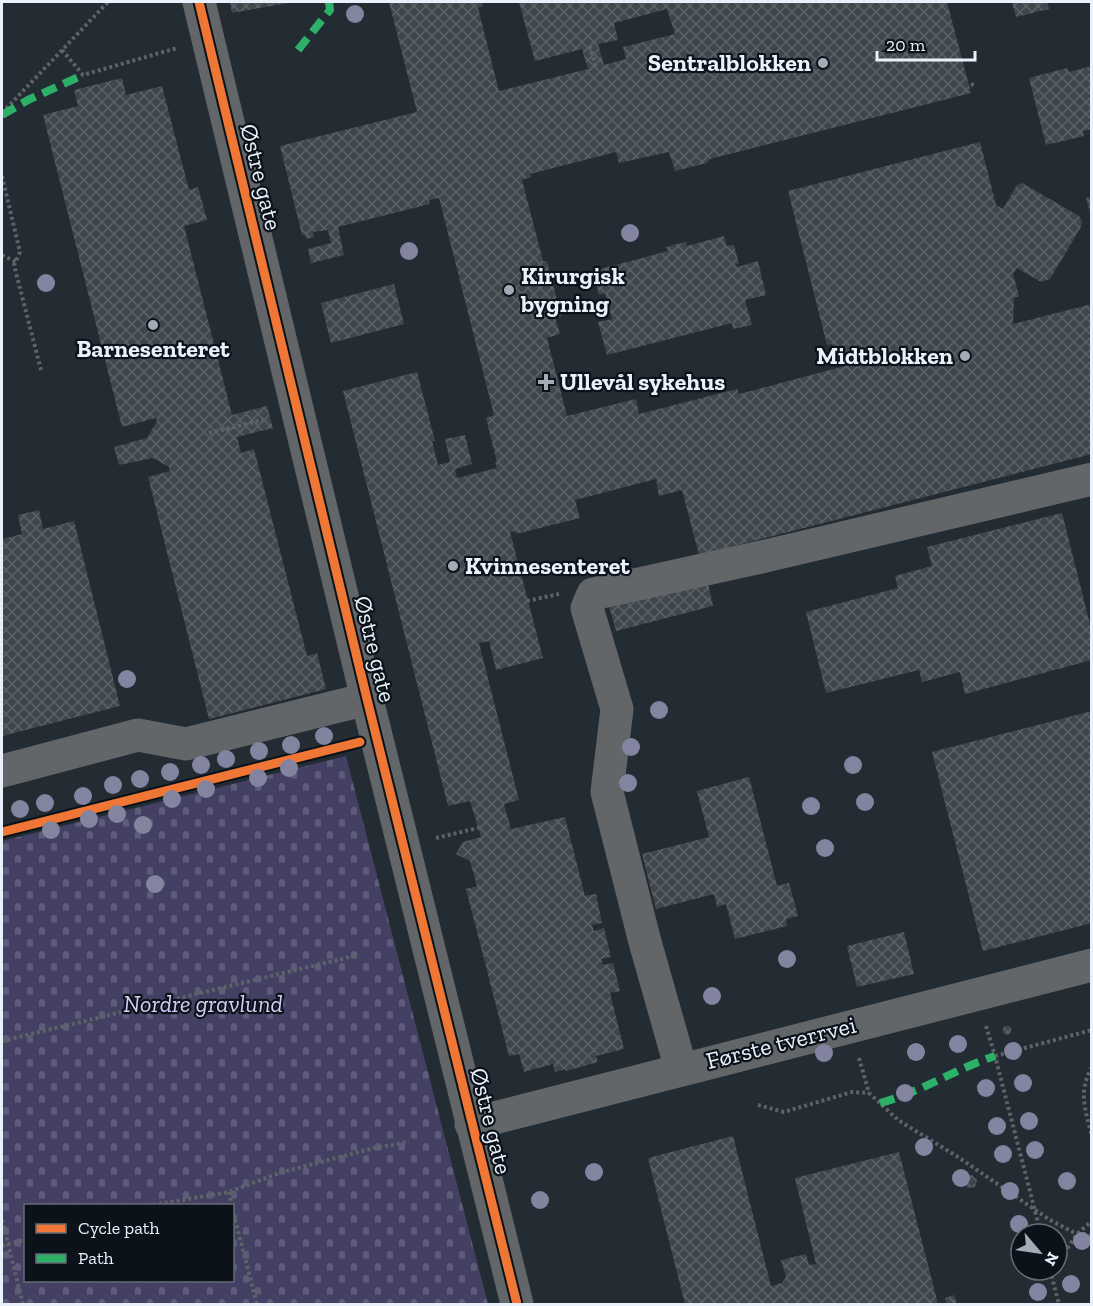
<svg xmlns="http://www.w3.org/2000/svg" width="1093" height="1306" font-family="'Zilla Slab',serif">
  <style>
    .cemetery { fill: url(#cemetery-stones); fill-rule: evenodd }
    .building { fill: url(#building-cross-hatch); fill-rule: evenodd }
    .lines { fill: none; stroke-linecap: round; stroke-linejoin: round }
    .path { stroke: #5f6268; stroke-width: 4; stroke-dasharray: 3 3; stroke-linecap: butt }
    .minor { stroke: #636669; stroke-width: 33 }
    .quiet { stroke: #2db169; stroke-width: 8; stroke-dasharray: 15 8; stroke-linecap: butt }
    .cycleway-casing { stroke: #0c1219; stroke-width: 13 }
    .cycleway { stroke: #f07635; stroke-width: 9 }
    .tree { fill: #83849f }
    .poi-dot { fill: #a3acb6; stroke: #0c1219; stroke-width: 2 }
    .labels { text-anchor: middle; stroke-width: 4.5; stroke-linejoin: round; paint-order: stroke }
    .poi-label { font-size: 24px; font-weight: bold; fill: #e8f1fc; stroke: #0c1219; text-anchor: start }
    .street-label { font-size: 24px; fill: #e8f1fc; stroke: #0c1219 }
    .park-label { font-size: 24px; font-style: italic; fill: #d2cdf7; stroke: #0c1219 }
  </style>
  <defs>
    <pattern id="cemetery-stones" width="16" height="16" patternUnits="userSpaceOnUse" patternTransform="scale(1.5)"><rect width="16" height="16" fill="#444063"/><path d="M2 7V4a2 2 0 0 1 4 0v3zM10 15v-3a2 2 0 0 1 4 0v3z" fill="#5f5c7a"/></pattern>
    <pattern id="building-cross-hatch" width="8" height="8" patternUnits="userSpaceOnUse" patternTransform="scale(1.5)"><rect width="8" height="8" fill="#3f474d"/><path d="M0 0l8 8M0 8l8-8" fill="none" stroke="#5b6268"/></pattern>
  </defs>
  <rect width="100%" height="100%" fill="#232b33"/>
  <path class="cemetery" d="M 346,756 L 488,1304 L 2,1304 L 2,841 ZM 26,1206 L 232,1206 L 232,1280 L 26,1280 Z"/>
  <path class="building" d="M 230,2 L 288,2 L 288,3 L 232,13 Z
    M 389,2 L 482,2 L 483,6 L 478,8 L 499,91 L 588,69 L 582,49 L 535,61 L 519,2 L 947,2 L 971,93 L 710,159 L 707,163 L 675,171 L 669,152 L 619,163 L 616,152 L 530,174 L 531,177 L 522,180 L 543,261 L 547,261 L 561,316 L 555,317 L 560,334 L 547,338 L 567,416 L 636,399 L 639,414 L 737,389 L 739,394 L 845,366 L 832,344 L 827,345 L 788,191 L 980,142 L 996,205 L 1003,209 L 1017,185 L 1022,183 L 1079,216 L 1082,221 L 1081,227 L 1050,279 L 1041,282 L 1017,268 L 1013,274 L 1019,296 L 1014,298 L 1013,324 L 1092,304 L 1092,454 L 699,555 L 682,490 L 659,496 L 656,479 L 575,500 L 580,518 L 516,534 L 515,531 L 510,532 L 543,658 L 496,670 L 489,641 L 479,643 L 519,800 L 504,804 L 511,829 L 565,817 L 585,896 L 596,894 L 602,923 L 592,925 L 594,931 L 604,928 L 611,957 L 601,959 L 603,965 L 613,963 L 620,991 L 610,993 L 624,1049 L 596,1056 L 598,1062 L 566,1071 L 565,1069 L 555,1072 L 553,1064 L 524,1072 L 519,1054 L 509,1056 L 466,889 L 477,886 L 470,861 L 456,854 L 463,842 L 481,837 L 470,801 L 448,806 L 343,391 L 417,372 L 435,441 L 432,441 L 438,465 L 450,462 L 445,439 L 465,435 L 472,464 L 455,469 L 457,478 L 497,468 L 495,462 L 497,462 L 486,418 L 494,415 L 439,198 L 429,200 L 430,204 L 338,227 L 344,255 L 311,263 L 308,249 L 331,243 L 328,230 L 313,232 L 314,237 L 306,239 L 305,234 L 302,235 L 280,146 L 417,112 ZM 667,9 L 675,34 L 623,47 L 626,59 L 604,65 L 598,44 L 618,40 L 614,23 Z
    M 1012,2 L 1047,2 L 1049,9 L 1016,17 Z
    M 1092,66 L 1092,129 L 1083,131 L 1084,136 L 1046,145 L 1029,78 L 1067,68 L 1069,72 Z
    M 122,78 L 126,95 L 162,86 L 189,190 L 198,187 L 207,220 L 184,226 L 232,415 L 267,406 L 273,428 L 237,437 L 241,453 L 254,449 L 307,656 L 317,653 L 326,689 L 209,719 L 148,477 L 170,471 L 169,467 L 153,458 L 119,465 L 114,447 L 147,438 L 157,421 L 156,418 L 122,427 L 43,115 L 78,106 L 74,90 Z
    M 1092,197 L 1092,216 L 1091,216 L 1086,198 Z
    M 724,236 L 727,246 L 734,245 L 739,264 L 736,264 L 737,267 L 758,261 L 766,295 L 745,300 L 752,325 L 733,329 L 732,323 L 607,355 L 598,322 L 612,319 L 605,293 L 599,295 L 593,271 L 668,251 L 666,247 L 686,242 L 687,246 Z
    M 394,284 L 404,324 L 331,343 L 321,303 Z
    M 39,510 L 43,529 L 74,521 L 120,706 L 2,736 L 2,539 L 22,534 L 18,515 Z
    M 1062,513 L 1092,632 L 1092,660 L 965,694 L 960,672 L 922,682 L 919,670 L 826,693 L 806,612 L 898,588 L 895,576 L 932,566 L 927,547 Z
    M 707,578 L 713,606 L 616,631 L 609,606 Z
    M 1092,711 L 1092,923 L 983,951 L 932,752 Z
    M 749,777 L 777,886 L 789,883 L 798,916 L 786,919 L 787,926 L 735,939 L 726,904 L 717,907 L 714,894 L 656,909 L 642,854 L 709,837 L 697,791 Z
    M 904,932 L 914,974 L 857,987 L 847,946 Z
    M1002.5 1030a4.5 4.5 0 1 1 9 0a4.5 4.5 0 1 1-9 0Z
    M 733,1136 L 771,1286 L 782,1283 L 786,1277 L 781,1260 L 806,1254 L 809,1265 L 816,1264 L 795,1178 L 899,1152 L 938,1304 L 685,1304 L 648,1158 Z
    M 972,1175 L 977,1180 L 975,1187 L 968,1188 L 964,1184 L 966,1177 Z
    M 954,1295 L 957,1304 L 947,1304 L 945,1298 Z"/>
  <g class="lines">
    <path class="path" d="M 590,46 L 596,67
      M 62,50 L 83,75 L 177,48
      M 971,84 L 976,86
      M 2,113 L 108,2
      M 2,176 L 20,252 L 14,265 L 41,370
      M 2,255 L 16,262
      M 209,433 L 267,419
      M 527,601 L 559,594
      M 436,838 L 478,828
      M 986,1026 L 995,1056 L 1041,1234
      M 2,1041 L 358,955
      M 995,1056 L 1092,1030
      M 859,1058 L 869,1093 L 898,1120 L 958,1157 L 1050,1220 L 1073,1232 L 1092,1236
      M 1092,1067 C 1078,1092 1085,1109 1092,1136
      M 758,1105 L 784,1112 L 852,1092 L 869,1093
      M 229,1192 L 232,1206
      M 147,1206 L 229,1192 L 279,1173 L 374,1148 L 409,1142
      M 232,1208 L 257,1304
      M 2,1220 L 23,1304
      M 2,1246 L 26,1239
      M 1057,1263 L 1078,1233 L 1092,1221
      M 1050,1270 L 1059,1304"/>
    <path class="minor" d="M 199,2 L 367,699 L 517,1304
      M 2,771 L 138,735 L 186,744 L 367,699
      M 681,1069 L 645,942 L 607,792 L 617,709 L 587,608 L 593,594 L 770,555 L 1092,479
      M 471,1124 L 1092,965"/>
    <path class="quiet" d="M 298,50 L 330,10 L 329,2
      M 2,115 L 28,100 L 83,75
      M 880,1103 C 921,1092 955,1069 995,1056"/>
    <g class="cycleway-casing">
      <path id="cycleway" d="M 199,2 L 367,699 L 517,1304
        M 2,832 L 360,742"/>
    </g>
    <use href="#cycleway" class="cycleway"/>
  </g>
  <g class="tree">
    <circle cx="355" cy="14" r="9"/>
    <circle cx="630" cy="233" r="9"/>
    <circle cx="409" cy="251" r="9"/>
    <circle cx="46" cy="283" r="9"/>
    <circle cx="127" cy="679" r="9"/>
    <circle cx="659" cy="710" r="9"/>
    <circle cx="324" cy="736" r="9"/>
    <circle cx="291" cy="745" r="9"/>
    <circle cx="631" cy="747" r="9"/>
    <circle cx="259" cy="751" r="9"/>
    <circle cx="226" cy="759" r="9"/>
    <circle cx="201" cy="765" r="9"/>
    <circle cx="853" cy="765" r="9"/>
    <circle cx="289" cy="768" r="9"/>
    <circle cx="170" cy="772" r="9"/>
    <circle cx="258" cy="778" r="9"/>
    <circle cx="140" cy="779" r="9"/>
    <circle cx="628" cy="783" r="9"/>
    <circle cx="113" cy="785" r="9"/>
    <circle cx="206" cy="789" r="9"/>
    <circle cx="83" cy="796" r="9"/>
    <circle cx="172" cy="799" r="9"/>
    <circle cx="865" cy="802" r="9"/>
    <circle cx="45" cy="803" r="9"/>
    <circle cx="811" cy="806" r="9"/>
    <circle cx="20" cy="809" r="9"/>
    <circle cx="117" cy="814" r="9"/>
    <circle cx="89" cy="819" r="9"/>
    <circle cx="143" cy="825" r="9"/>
    <circle cx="51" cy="830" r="9"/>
    <circle cx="825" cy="848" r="9"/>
    <circle cx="155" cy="884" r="9"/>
    <circle cx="787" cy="959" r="9"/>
    <circle cx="712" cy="996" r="9"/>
    <circle cx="958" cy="1044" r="9"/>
    <circle cx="1013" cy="1051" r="9"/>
    <circle cx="916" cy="1052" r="9"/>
    <circle cx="824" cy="1053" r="9"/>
    <circle cx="1023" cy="1083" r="9"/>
    <circle cx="986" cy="1088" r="9"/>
    <circle cx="905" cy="1093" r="9"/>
    <circle cx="1029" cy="1121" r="9"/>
    <circle cx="997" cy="1126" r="9"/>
    <circle cx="924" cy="1147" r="9"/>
    <circle cx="1035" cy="1150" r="9"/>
    <circle cx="1003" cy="1154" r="9"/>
    <circle cx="594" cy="1172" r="9"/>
    <circle cx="961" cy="1178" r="9"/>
    <circle cx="1067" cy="1181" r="9"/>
    <circle cx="1010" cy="1191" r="9"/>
    <circle cx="540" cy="1200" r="9"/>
    <circle cx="1019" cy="1224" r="9"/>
    <circle cx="1082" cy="1241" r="9"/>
    <circle cx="1071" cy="1284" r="9"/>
    <circle cx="1038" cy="1292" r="9"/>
  </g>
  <g class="poi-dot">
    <circle cx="823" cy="63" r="6"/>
    <circle cx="509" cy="290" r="6"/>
    <circle cx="153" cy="325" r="6"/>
    <circle cx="965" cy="356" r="6"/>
    <path d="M543 373h6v6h6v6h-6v6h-6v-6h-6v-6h6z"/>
    <circle cx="453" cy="566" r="6"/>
  </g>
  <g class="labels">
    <g class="poi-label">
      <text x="811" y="71" text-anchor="end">Sentralblokken</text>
      <text x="521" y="284">Kirurgisk<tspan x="521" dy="28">bygning</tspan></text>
      <text x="153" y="357" text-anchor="middle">Barnesenteret</text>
      <text x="953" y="364" text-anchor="end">Midtblokken</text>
      <text x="560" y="390">Ullevål sykehus</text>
      <text x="465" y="574">Kvinnesenteret</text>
    </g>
    <g class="street-label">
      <text transform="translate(261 177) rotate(76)" y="8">Østre gate</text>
      <text transform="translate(375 649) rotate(76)" y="8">Østre gate</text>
      <text transform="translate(781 1043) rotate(-14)" y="8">Første tverrvei</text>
      <text transform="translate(491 1121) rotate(76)" y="8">Østre gate</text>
    </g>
    <g class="park-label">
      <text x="203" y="1012">Nordre gravlund</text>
    </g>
  </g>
  <rect width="1093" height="1306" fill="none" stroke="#e8f1fc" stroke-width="6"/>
  <rect x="24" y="1204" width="210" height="78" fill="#0c1219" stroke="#646b74" stroke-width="1.5"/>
  <rect x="36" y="1224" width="30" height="9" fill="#f07635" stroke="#646b74" stroke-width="1.5"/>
  <text x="78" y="1234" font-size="18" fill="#e8f1fc">Cycle path</text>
  <rect x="36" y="1254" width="30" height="9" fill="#2db169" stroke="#646b74" stroke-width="1.5"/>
  <text x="78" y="1264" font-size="18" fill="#e8f1fc">Path</text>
  <g transform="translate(1039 1252) rotate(119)"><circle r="28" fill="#0c1219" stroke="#646b74" stroke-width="1.5"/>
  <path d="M0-4.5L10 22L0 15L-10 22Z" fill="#a3acb6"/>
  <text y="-9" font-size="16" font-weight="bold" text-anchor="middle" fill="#e8f1fc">N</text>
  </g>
  <path d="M877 51v9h98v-9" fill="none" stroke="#e8f1fc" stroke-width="3"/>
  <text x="886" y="51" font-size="18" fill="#e8f1fc" stroke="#0c1219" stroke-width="4.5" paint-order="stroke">20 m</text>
</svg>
